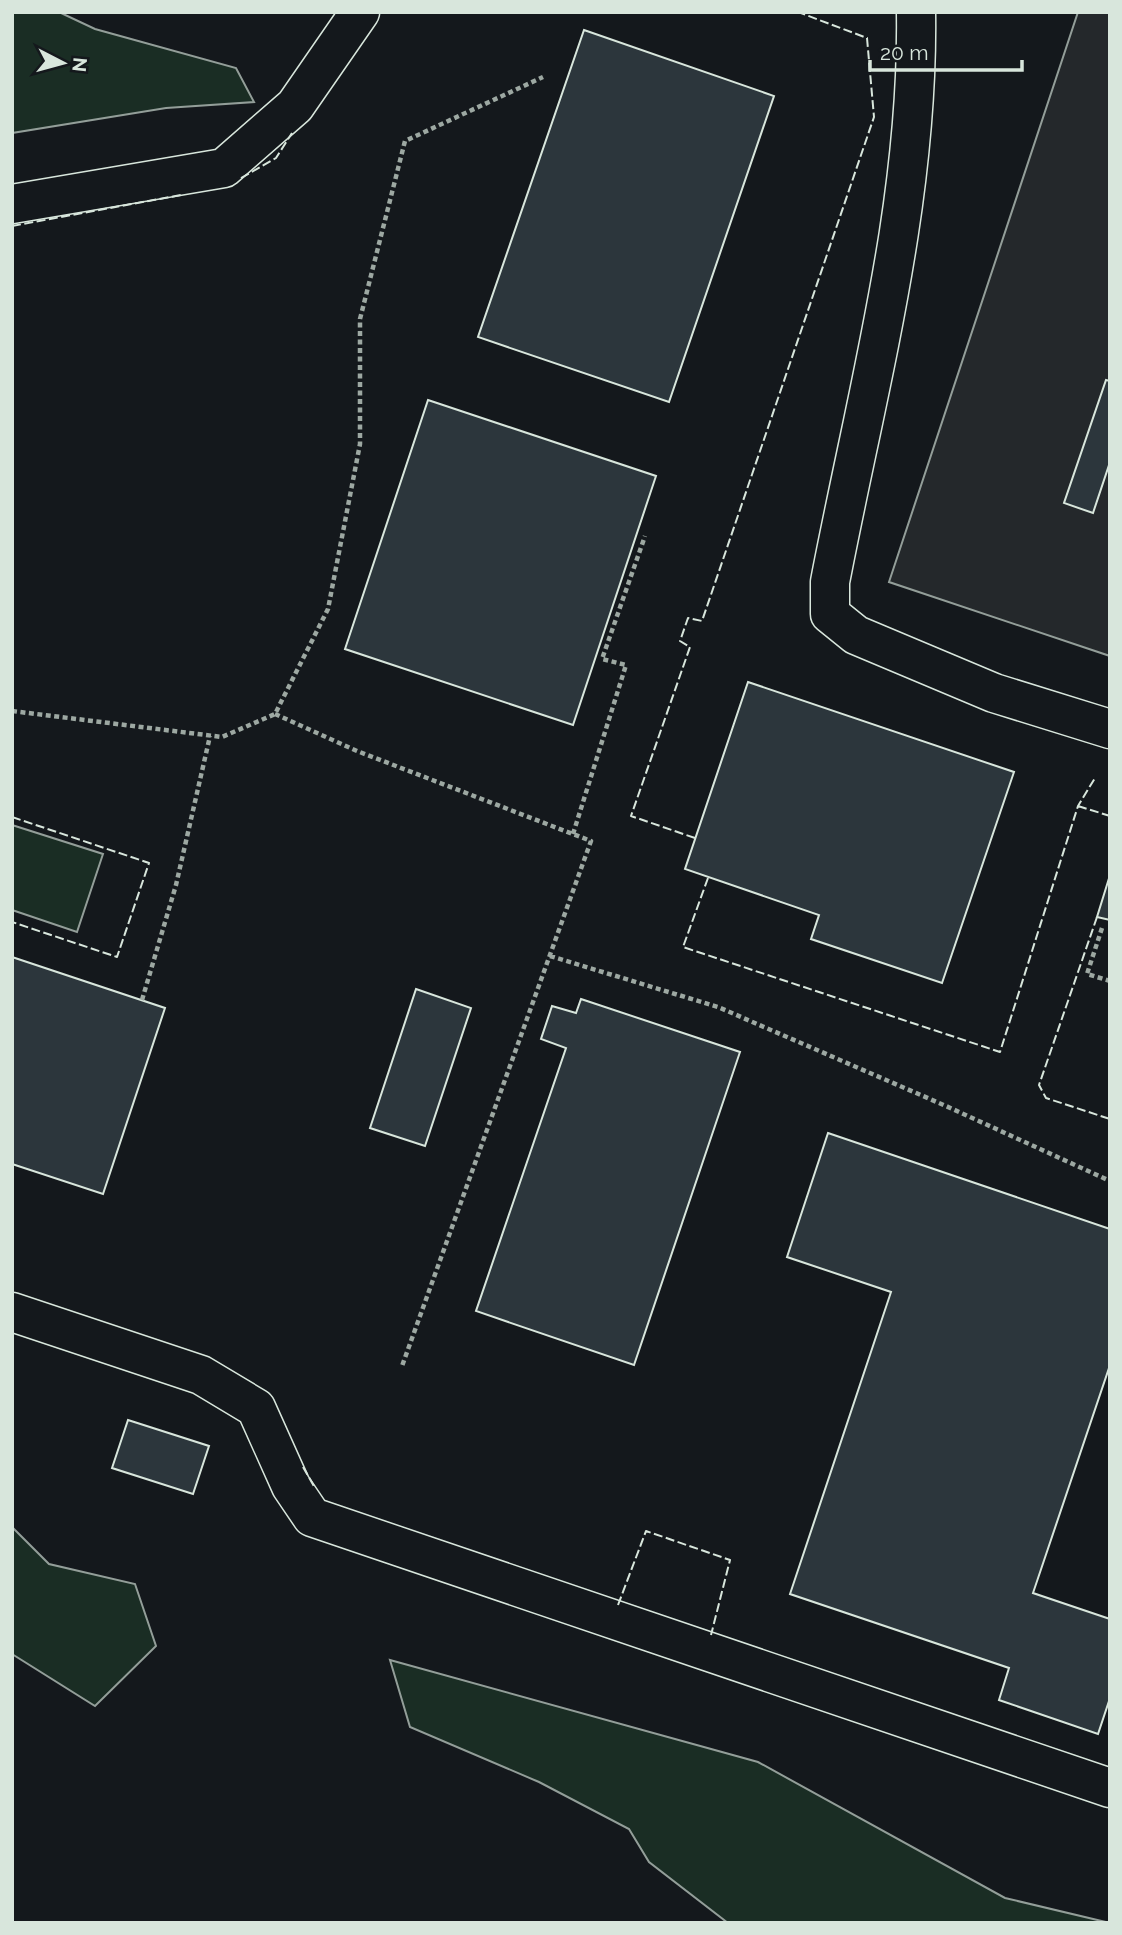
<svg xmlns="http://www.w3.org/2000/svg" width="1122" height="1935" font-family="Raleway,sans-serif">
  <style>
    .green { fill: #1a2d24; stroke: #939e99; stroke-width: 2 }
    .parking { fill: #24282b; stroke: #939e99; stroke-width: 2 }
    .building { fill: #2c363c; stroke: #d8e6dc; stroke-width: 2 }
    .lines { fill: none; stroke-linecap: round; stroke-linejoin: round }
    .minor-casing { stroke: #d8e6dc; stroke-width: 41 }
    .path { stroke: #9da8a2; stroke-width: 4.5; stroke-dasharray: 5 3.5; stroke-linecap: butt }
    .minor { stroke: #14181c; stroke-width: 38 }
    .fence { stroke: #d8e6dc; stroke-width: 2; stroke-dasharray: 9 3.5; stroke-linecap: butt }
  </style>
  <rect width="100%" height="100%" fill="#14181c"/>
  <path class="green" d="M 12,12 L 59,12 L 95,29 L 236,68 L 254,102 L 166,108 L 12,133 Z
    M 12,825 L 103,854 L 77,932 L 12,910 Z
    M 12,1527 L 49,1564 L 135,1584 L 156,1646 L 95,1706 L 12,1654 Z
    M 390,1660 L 758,1762 L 1005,1898 L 1110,1923 L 728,1923 L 649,1862 L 629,1829 L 539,1782 L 410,1727 Z"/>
  <path class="parking" d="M 1078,12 L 1110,12 L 1110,656 L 889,582 Z"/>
  <path class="building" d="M 584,30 L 774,96 L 669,402 L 478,337 Z
    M 1106,380 L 1110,381 L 1110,462 L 1093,513 L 1064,503 Z
    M 428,400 L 656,476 L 573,725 L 345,649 Z
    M 748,682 L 1014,772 L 942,983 L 811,939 L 819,915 L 685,869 Z
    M 1110,875 L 1110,920 L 1097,917 Z
    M 12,957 L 165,1008 L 103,1194 L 12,1164 Z
    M 416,989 L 471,1008 L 425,1146 L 370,1128 Z
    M 581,999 L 740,1052 L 634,1365 L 476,1311 L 566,1048 L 541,1039 L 552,1006 L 576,1013 Z
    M 828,1133 L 1110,1229 L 1110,1365 L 1033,1593 L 1110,1619 L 1110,1698 L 1098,1734 L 999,1700 L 1009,1668 L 790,1594 L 891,1292 L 787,1257 Z
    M 128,1420 L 209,1446 L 193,1494 L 112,1468 Z"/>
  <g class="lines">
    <g class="minor-casing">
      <path id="minor" d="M 916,12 C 919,206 866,394 830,582 L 830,614 L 856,635 L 994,693 L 1110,729
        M 12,204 L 224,168 L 295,106 L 360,12
        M 12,1312 L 201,1375 L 256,1408 L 291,1486 L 312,1517 L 1110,1788"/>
    </g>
    <path class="path" d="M 12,711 L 222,737 L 275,714 L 328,609 L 360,444 L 360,319 L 405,141 L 543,77
      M 275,714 L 357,751 L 591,841 L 402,1366
      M 573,834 L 626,665 L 602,659 L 645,536
      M 1102,928 L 1087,974 L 1110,981
      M 550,956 L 718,1007 L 946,1106 L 1110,1181
      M 142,1000 L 176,885 L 210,736"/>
    <use href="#minor" class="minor"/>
    <path class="fence" d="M 241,178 L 276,158 L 292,133
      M 12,226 L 181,195
      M 1078,806 L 1110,816
      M 12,817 L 149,863 L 117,957 L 12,922
      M 695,838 L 631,816 L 690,647 L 680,641 L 688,618 L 702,621 L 874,117 L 867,38 L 798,12
      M 708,878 L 683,947 L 1000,1052 L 1078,806 L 1095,778
      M 1097,917 L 1039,1085 L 1046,1098 L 1110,1119
      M 303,1467 L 315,1488
      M 1110,1487 L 1110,1494
      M 618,1605 L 646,1531 L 730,1560 L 711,1635"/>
  </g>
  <rect width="1122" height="1935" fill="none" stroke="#d8e6dc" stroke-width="28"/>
  <g transform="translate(63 63) rotate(96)" stroke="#14181c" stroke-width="5" paint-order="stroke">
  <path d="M0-5L12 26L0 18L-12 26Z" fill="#d8e6dc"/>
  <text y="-10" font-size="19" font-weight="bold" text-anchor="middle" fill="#d8e6dc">N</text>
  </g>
  <path d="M870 60v10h152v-10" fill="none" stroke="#d8e6dc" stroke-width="3.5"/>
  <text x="880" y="60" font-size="21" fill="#d8e6dc" stroke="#14181c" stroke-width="5" paint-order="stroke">20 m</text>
</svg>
